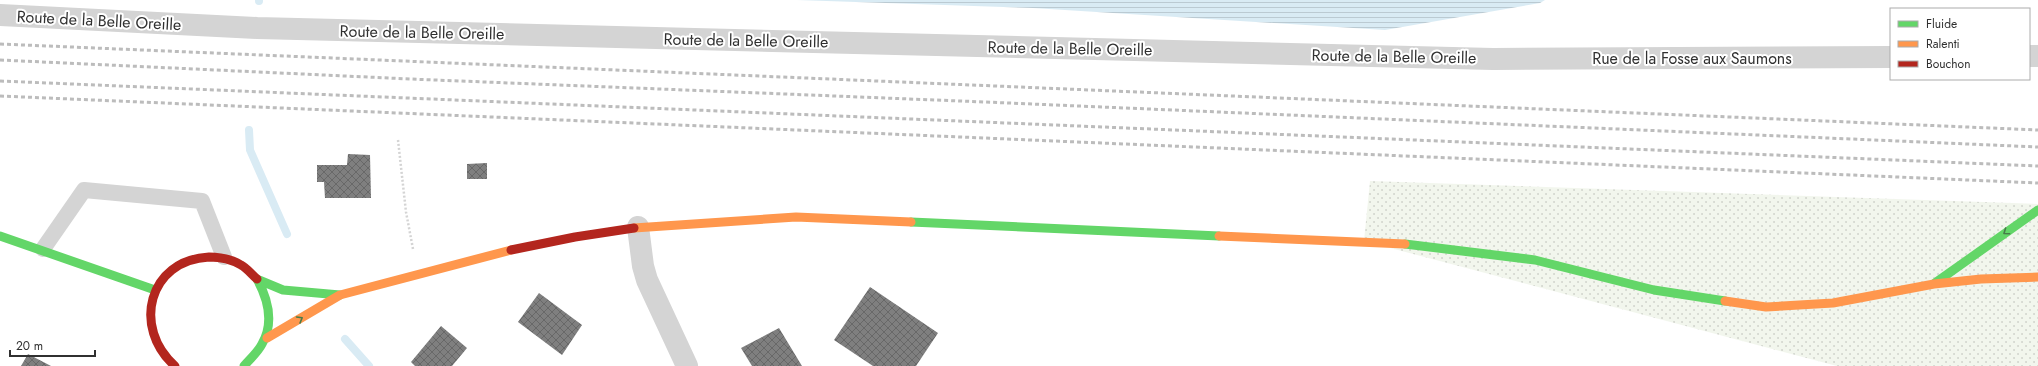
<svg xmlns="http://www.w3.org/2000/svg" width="2038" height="366" font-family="Jost,sans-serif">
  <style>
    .grass { fill: url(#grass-dots) }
    .water { fill: url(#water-rules) }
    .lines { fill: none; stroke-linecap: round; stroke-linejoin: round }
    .stream { stroke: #d9ebf4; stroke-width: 8 }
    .building { fill: url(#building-cross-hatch) }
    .path { stroke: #d4d4d4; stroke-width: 2.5; stroke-dasharray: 2 2; stroke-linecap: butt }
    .lane { stroke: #d4d4d4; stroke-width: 16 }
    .street { stroke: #d4d4d4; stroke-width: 22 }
    .fast { stroke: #63d668; stroke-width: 9 }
    .slow { stroke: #ff974d; stroke-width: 9 }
    .jam { stroke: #b3261e; stroke-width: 9 }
    .rail { stroke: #bcbcbc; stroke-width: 3; stroke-dasharray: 4 3; stroke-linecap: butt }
    .oneway { stroke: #477b49 }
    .labels { text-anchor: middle; stroke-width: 4; stroke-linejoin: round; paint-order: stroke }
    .street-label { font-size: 16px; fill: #303030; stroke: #fff }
  </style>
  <defs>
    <pattern id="grass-dots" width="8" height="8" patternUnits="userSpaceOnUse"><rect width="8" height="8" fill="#f2f6ed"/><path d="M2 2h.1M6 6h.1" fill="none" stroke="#d0d3cc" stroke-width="1.8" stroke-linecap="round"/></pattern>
    <pattern id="water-rules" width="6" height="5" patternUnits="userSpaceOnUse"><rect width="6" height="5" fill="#d9ebf4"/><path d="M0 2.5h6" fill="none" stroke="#bbcad2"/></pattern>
    <pattern id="building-cross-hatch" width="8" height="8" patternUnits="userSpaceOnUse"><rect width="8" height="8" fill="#7f7f7f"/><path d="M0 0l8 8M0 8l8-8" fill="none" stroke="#686868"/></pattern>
  </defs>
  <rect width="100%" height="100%" fill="#fff"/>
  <path class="grass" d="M 1370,181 L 2038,204 L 2038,366 L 1837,366 L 1364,241 Z"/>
  <path class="water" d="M 797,0 L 1545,0 L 1540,3 L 1385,30 L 1033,8 Z"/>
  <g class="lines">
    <path class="stream" d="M 259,1 L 259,0
      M 249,130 L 250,150 L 287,234
      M 345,339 L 369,366"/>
  </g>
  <path class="building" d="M 348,154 L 370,155 L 371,198 L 325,198 L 324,182 L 317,182 L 317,165 L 347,165 Z
    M 487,163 L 487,179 L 467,179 L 467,164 Z
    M 870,287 L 938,333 L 916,366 L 873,366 L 834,340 Z
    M 539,293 L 582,325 L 562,355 L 518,322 Z
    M 441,326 L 467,348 L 452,366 L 415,366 L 411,362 Z
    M 779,328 L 802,366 L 752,366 L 741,348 Z
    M 28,354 L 51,366 L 21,366 Z"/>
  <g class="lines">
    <path class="path" d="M 398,140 L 406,212 L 413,249"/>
    <path class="lane" d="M 43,249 L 84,190 L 202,201 L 224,257"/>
    <path class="street" d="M 0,15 L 257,28 L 1493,59 L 1891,57
      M 2029,56 L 2038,56
      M 638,227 L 643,266 L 647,280 L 687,366"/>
    <path class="fast" d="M 911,222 L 1219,236
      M 0,236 L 155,290
      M 1405,244 L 1535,260 L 1654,290 L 1725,301
      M 259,280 L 283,290 L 340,295
      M 1935,283 L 2038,210
      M 244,366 C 250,359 258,352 262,344 C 274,323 268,299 257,279"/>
    <path class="slow" d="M 634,228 L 796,217 L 911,222
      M 1219,236 L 1405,244
      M 1725,301 L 1766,307 L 1833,303 L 1934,284 L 1981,279 L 2038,277
      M 267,338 L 340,295 L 511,250"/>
    <path class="jam" d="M 511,250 L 575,237 L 634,228
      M 175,366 C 132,328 148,260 209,257 C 220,257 231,259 241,265 C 247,268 252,275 257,279"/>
    <path class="rail" d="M 0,44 L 2038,130
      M 0,60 L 410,79 L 985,102 L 2038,147
      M 0,81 L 2038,166
      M 0,96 L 2038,183"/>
  </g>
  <defs><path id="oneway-chevron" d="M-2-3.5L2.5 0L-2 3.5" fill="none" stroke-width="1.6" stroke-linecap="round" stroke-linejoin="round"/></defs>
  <g class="oneway">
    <use href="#oneway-chevron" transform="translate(2006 232) rotate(145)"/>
    <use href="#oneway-chevron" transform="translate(300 319) rotate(-30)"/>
  </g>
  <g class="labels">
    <g class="street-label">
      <text transform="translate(99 20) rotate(3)" y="6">Route de la Belle Oreille</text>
      <text transform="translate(422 32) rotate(1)" y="6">Route de la Belle Oreille</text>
      <text transform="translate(746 40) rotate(1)" y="6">Route de la Belle Oreille</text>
      <text transform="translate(1070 48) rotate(1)" y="6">Route de la Belle Oreille</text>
      <text transform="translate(1394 56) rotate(1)" y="6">Route de la Belle Oreille</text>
      <text x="1692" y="64">Rue de la Fosse aux Saumons</text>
    </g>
  </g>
  <rect x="1890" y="8" width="140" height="72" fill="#ffffff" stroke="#acacac"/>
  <rect x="1898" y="21" width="20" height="6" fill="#63d668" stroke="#acacac"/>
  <text x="1926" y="28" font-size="12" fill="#303030">Fluide</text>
  <rect x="1898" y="41" width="20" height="6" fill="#ff974d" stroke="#acacac"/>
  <text x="1926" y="48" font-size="12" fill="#303030">Ralenti</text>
  <rect x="1898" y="61" width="20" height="6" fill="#b3261e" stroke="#acacac"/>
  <text x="1926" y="68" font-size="12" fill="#303030">Bouchon</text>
  <path d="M10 350v6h85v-6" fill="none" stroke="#303030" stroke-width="2"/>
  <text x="16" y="350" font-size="12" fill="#303030" stroke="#ffffff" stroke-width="3" paint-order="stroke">20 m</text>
</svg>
